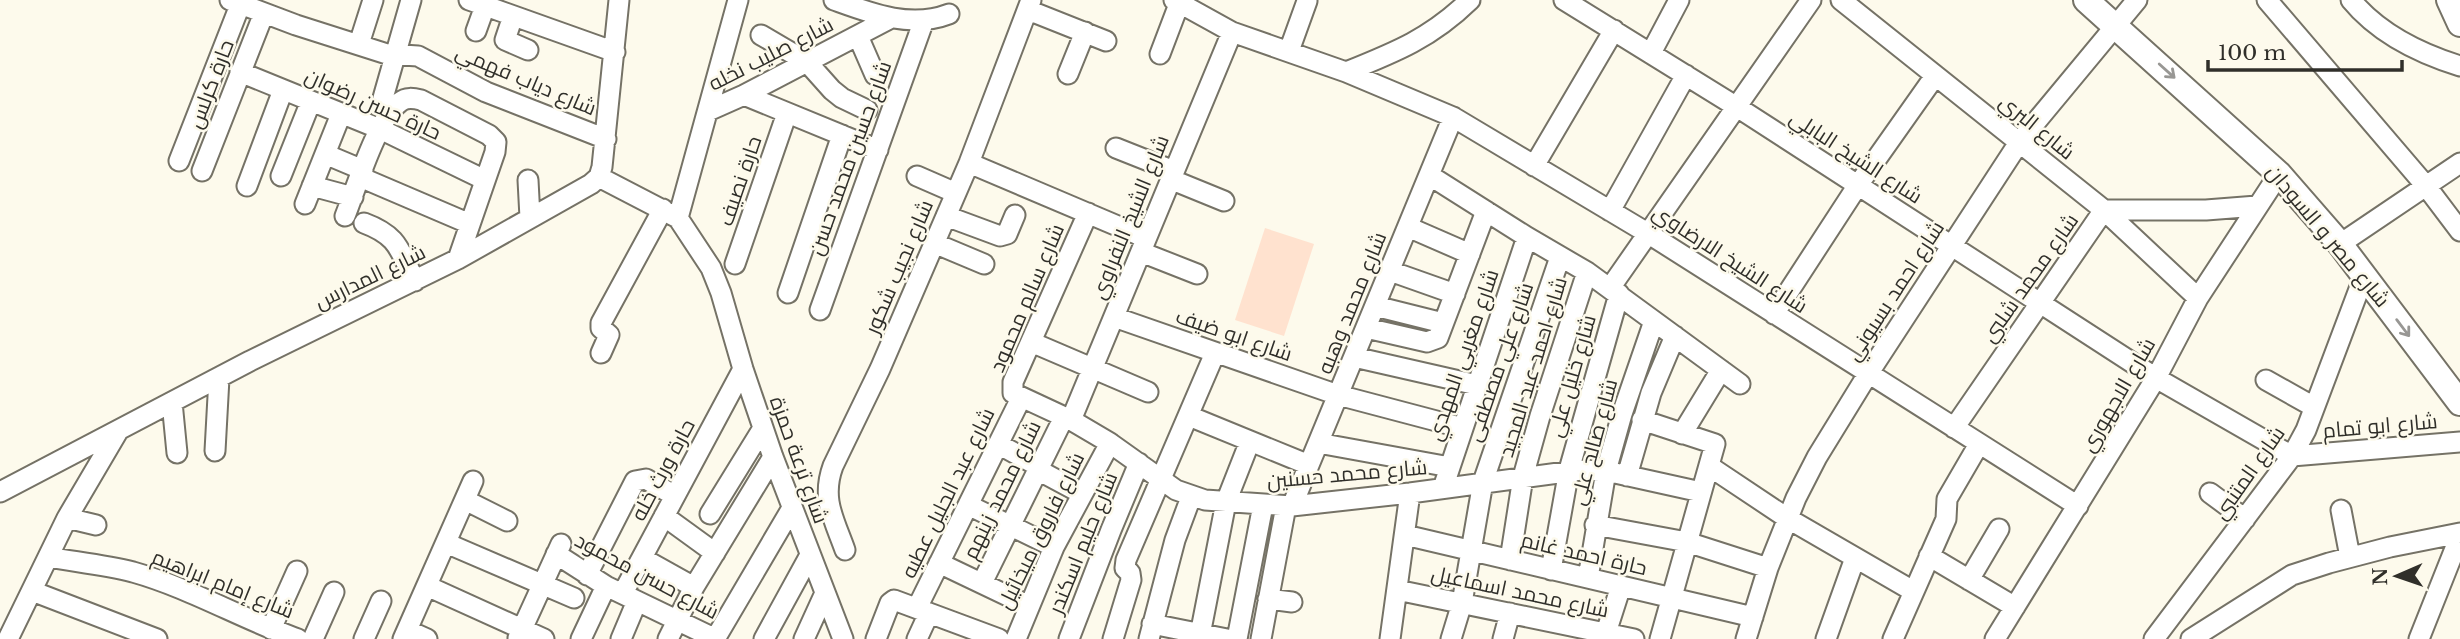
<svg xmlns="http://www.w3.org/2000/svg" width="2460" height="639" font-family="'Libre Baskerville',Cairo,serif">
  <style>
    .green { fill: #ffe2cf }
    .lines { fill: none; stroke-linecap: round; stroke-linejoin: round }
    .minor-casing { stroke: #757266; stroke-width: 23 }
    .major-casing { stroke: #757266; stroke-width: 28 }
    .minor { stroke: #fff; stroke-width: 19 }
    .major { stroke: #fff; stroke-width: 24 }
    .oneway { stroke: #989794 }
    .labels { text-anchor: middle; stroke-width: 5; stroke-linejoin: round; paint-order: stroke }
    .street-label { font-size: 21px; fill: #302f2a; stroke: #fdfaec }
  </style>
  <rect width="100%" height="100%" fill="#fdfaec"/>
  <path class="green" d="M 1265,228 L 1314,244 L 1284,336 L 1235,320 Z"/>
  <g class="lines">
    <g class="minor-casing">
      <path id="minor" d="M 230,0 L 296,25 L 387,54 L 418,56 L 486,92 L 606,139
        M 469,0 L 615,52
        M 834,0 C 870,13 910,29 949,14
        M 1174,0 L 1232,32 L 1346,72 L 1453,117 L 1649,234 L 2078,506
        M 1564,0 L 1737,107 L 2156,378 L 2292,456 L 2460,442
        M 1841,0 L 2104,210 L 2198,298
        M 2267,0 L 2426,186 L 2460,231
        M 2351,0 C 2379,34 2418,53 2460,66
        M 1028,10 L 1106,41
        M 513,16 L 505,40 L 528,50
        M 476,31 L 485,6
        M 761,35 L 807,62 L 832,90 L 842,98 L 867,110
        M 858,36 L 875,75
        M 359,44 L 373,0
        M 1289,51 L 1307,1
        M 1651,53 L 1679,0
        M 1160,54 L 1179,4
        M 240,72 L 380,129 L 485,180
        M 1346,72 C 1396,52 1431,38 1470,0
        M 1068,74 L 1085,32
        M 744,95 L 878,150
        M 392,109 L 384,102 L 383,98 L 411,0
        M 708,111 L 744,95 L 891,18
        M 1116,148 L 1174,171
        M 325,154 L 363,170
        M 179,161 L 242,0
        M 969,163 L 1146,238
        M 1534,166 L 1614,30
        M 202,171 L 264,13
        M 1429,175 L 1527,237 L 1587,272 L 1740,384
        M 281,176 L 311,101
        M 917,176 L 956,193
        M 360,177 L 470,224
        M 599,177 L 678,218 L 711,268 L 721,293 L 743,369 L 773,457 L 843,639
        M 1170,179 L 1224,201
        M 528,180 L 530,218
        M 247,186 L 283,90
        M 312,186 L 353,197
        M 305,204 L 341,114
        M 1610,211 L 1686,75
        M 1088,213 L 1013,382 L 1013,393 L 1071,420 L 1110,443 L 1176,490 L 1205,500 L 1292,506 L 1410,493 L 1581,470 L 1606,471 L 1701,492
        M 345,216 C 356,189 377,118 400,102 C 406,97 413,98 421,100 L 489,135 L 496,142 L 495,152 L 458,259
        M 946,216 L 1000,236 L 1007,234 L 1015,215
        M 678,218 L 738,0
        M 364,223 C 399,236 399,250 415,281
        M 1408,227 L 1470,254
        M 934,243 L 984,264
        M 2340,244 L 2460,163
        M 1141,252 L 1197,274
        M 735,264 L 787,113
        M 1390,271 L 1455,294
        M 1610,288 L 1811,0
        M 788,293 L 842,135
        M 1375,306 L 1443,323
        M 820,310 L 924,20
        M 1774,314 L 1858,185 L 1935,76
        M 1114,317 L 1338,395 L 1463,428
        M 1366,328 L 1427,342 L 1438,338 L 1486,211
        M 1031,342 L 1148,392
        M 601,353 L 609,335 L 601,328 L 601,323 L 663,209
        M 1354,357 L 1477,385
        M 2266,380 L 2314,407
        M 172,402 L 177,453
        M 1189,416 L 1309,465
        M 1071,420 L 1232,32
        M 1642,420 L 1715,444 L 1660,639
        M 1954,428 L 2104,210 L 2206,210 L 2257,206
        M 1682,434 L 1721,370
        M 1318,443 L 1450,467
        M 998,444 L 1040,467
        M 215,451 L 219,378
        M 1709,466 L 1787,518 L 1913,591
        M 1038,470 L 1081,493
        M 1627,476 L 1651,393 L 1675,336
        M 1443,488 L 1527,237
        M 0,492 L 250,361 L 458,259 L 591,184 L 599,177 L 602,167 L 619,0
        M 2210,493 L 2245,519
        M 465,500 L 507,521
        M 968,505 L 1054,547
        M 1292,506 L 1453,117
        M 2341,510 L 2350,557
        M 710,514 L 763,428
        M 664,516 L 715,553
        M 67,518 L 96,525
        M 1595,525 L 1687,542 L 1768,568
        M 1405,535 L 1753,617
        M 446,543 L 574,598
        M 845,550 C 834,519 821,499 833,466 L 880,369 L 969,163 L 1031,0
        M 556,554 L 606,586 L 716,639
        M 1929,556 L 2015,607
        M 48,557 C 76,562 105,565 133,572 C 190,588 242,619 298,639
        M 642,558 L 694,587
        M 1510,560 L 1523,477 L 1540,416 L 1587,272
        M 939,563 L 1029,606
        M 1551,570 L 1569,470 L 1619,294
        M 587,575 L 635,481 L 646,479 L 675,496
        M 1588,578 L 1606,471 L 1622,414 L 1654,321
        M 1969,580 L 1999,529
        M 982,583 L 1064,417
        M 427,586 L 544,639
        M 1397,590 L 1634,639
        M 32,591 L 157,639
        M 623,593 L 743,369
        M 1268,599 L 1292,602
        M 917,608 L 1021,398
        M 1152,624 L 1227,639
        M 271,629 L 297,571
        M 407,630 L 427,639
        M 1200,635 L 1226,502 L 1250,441
        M 518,638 L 561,544
        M 8,639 L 67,518 L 117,433
        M 313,639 L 334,592
        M 364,639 L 381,601
        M 403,639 L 473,481
        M 581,639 L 606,586
        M 621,639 L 637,601
        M 668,639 L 694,587 L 773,457
        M 715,639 L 792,508
        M 764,639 L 810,555
        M 804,639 L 825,593
        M 876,639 L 890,603 L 894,600 L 999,639
        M 917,639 L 929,613
        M 1016,639 L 1054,547 L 1110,443
        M 1069,639 L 1111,530 L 1139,463
        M 1113,639 L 1131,580 L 1130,573 L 1125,568 L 1126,560 L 1215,353
        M 1149,639 L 1175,540 L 1191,497
        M 1237,639 L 1263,505
        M 1261,639 L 1286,506
        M 1390,639 L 1410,493
        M 1451,639 L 1462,603 L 1483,482 L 1560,257
        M 1503,639 L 1510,613
        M 1604,639 L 1621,586
        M 1746,639 L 1768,568 L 1796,498 L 1817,457 L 1868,374 L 2020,141 L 2137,0
        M 1826,639 L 1855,558
        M 1893,639 L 1946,519 L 1947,499 L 1979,444
        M 1995,639 L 2156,378 L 2198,298 L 2279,174
        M 2154,639 L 2292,456 L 2306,430 L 2364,276
        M 2191,639 L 2292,575 L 2329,563 L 2390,547 L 2460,533
        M 2419,639 L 2460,536"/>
    </g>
    <g class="major-casing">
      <path id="major" d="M 2086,0 L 2279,174 L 2340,244 L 2460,403
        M 2449,0 L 2460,24"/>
    </g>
    <use href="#minor" class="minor"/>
    <use href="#major" class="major"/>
  </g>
  <defs><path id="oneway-shaft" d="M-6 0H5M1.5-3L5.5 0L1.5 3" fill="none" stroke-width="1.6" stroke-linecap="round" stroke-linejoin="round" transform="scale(1.75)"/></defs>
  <g class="oneway">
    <use href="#oneway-shaft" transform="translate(2167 71) rotate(42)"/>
    <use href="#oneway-shaft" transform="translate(2403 328) rotate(53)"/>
  </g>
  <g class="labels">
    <g class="street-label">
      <text transform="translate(771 54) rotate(-27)" y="7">شارع صليب نخله</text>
      <text transform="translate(526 80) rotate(23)" y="7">شارع دياب فهمي</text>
      <text transform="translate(211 84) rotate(-69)" y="7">حارة كرلس</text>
      <text transform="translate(373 104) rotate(24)" y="7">حارة حسن رضوان</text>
      <text transform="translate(2037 127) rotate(39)" y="7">شارع البري</text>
      <text transform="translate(1856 157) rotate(33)" y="7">شارع الشيخ البابلي</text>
      <text transform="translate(850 158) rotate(-70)" y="7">شارع حسين محمد حسن</text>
      <text transform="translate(740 181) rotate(-71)" y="7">حارة نصيف</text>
      <text transform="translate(1130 217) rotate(-68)" y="7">شارع الشيخ النفراوي</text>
      <text transform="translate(2328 236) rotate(50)" y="7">شارع مصر و السودان</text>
      <text transform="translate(1730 259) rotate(33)" y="7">شارع الشيخ الارضاوي</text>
      <text transform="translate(899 267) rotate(-67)" y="7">شارع نجيب شكور</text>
      <text transform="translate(370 277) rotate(-26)" y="7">شارع المدارس</text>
      <text transform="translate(2030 278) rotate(-55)" y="7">شارع محمد شلبي</text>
      <text transform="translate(1895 291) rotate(-57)" y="7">شارع احمد بسيوني</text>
      <text transform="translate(1027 298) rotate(-67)" y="7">شارع سالم محمود</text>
      <text transform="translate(1352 303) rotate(-68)" y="7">شارع محمد وهبه</text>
      <text transform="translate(1234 335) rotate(19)" y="7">شارع ابو ضيف</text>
      <text transform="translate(1463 355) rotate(-71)" y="7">شارع مغربي المهدي</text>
      <text transform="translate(1500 362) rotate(-71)" y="7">شارع علي مصطفى</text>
      <text transform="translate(1533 367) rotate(-73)" y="7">شارع احمد عبد المجيد</text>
      <text transform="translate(1572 376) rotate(-74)" y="7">شارع خليل علي</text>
      <text transform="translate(2118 395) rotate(-60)" y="7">شارع الاجهوري</text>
      <text transform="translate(2380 426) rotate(-5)" y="7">شارع ابو تمام</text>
      <text transform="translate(1594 442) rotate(-75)" y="7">شارع صالح علي</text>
      <text transform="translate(799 460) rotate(70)" y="7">شارع ترعة حمزة</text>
      <text transform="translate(663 470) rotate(-62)" y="7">حارة ورث خله</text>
      <text transform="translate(2249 473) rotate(-55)" y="7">شارع المتنبي</text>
      <text transform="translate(1347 474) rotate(-5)" y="7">شارع محمد حسنين</text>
      <text transform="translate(1002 490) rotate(-64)" y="7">شارع محمد زينهم</text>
      <text transform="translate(948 493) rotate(-64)" y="7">شارع عبد الجليل عطيه</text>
      <text transform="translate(1041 531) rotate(-64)" y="7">شارع فاروق ميخائيل</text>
      <text transform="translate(1083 543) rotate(-68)" y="7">شارع حليم اسكندر</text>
      <text transform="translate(1584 554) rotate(13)" y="7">حارة احمد غانم</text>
      <text transform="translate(647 576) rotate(28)" y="7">شارع حسن محمود</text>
      <text transform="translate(223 584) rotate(22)" y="7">شارع إمام ابراهيم</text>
      <text transform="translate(1520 592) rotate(12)" y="7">شارع محمد اسماعيل</text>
    </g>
  </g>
  <g transform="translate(2397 576) rotate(268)" stroke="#fdfaec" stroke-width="5" paint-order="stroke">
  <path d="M0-5L12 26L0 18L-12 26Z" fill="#302f2a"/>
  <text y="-10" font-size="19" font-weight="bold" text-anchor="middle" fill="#302f2a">N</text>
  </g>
  <path d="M2208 60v10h194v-10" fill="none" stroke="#302f2a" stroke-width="3.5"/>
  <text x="2218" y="60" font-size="21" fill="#302f2a" stroke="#fdfaec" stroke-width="5" paint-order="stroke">100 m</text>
</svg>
